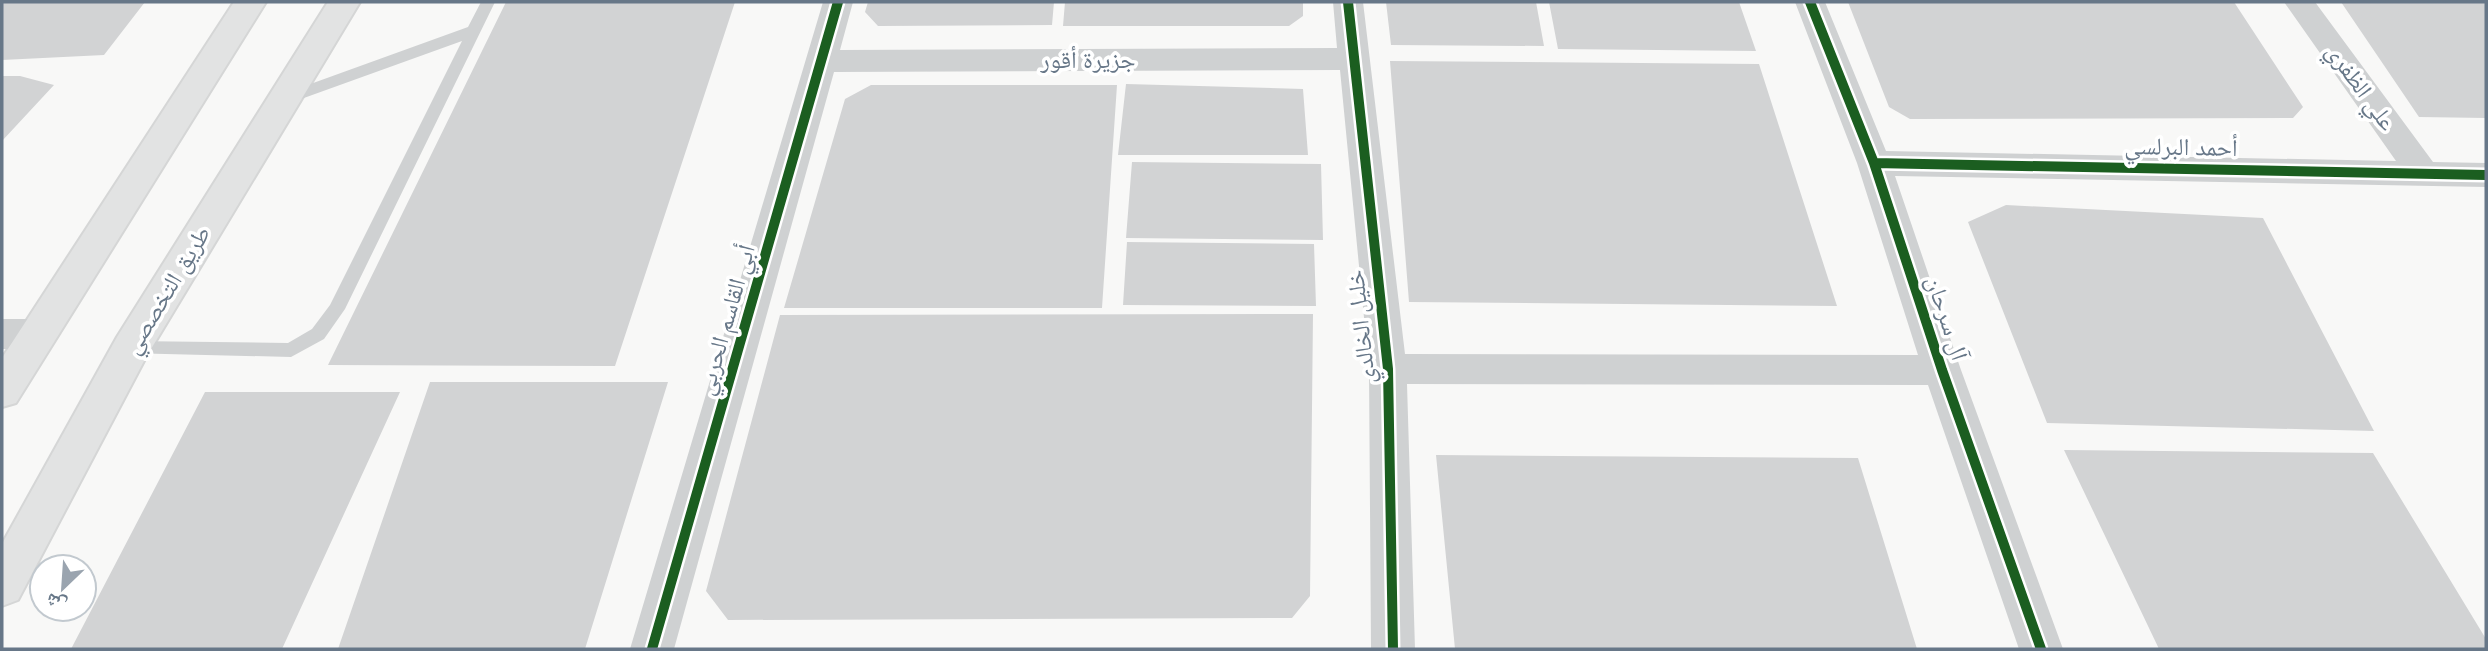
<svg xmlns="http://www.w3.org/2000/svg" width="2488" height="651" font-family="'Space Grotesk','Noto Naskh Arabic',sans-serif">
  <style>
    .building { fill: #d2d3d4 }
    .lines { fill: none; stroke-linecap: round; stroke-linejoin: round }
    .primary-casing { stroke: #d5d6d6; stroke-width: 4 }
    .service { fill: #cfd1d2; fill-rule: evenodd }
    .minor { fill: #cfd1d2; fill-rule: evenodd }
    .primary { fill: #e2e3e3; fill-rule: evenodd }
    .cycleway-casing { stroke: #fff; stroke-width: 15 }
    .cycleway { stroke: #1b5e20; stroke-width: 10 }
    .labels { text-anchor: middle; stroke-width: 7; stroke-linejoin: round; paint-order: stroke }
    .street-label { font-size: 24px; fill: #677788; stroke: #fff }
  </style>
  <rect width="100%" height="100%" fill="#f8f8f7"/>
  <path class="building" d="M 2,2 L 145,2 L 104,55 L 2,60 Z
    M 506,2 L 735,2 L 615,366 L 328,365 Z
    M 868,2 L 1054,2 L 1052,25 L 878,26 L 865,12 Z
    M 1065,2 L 1303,2 L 1303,16 L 1289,26 L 1063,26 Z
    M 1386,2 L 1536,2 L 1544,46 L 1391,45 Z
    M 1549,2 L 1739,2 L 1756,51 L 1558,49 Z
    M 1848,2 L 2234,2 L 2303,107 L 2293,118 L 1910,119 L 1889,107 Z
    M 2341,2 L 2486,2 L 2486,118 L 2419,117 Z
    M 1390,61 L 1759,64 L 1837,306 L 1409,302 Z
    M 2,76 L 20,76 L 54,85 L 2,141 Z
    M 1126,84 L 1303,89 L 1308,155 L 1118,155 Z
    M 871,85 L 1117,85 L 1102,308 L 784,308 L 845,99 Z
    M 1132,162 L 1321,164 L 1323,240 L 1126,238 Z
    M 2006,205 L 2263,218 L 2374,431 L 2047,423 L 1968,222 Z
    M 1127,242 L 1314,244 L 1316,306 L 1123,305 Z
    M 1313,314 L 1310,596 L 1292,618 L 728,620 L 706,591 L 780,315 Z
    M 430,382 L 668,382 L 585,649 L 338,649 Z
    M 205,392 L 400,392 L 282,649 L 71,649 Z
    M 2064,450 L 2373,453 L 2486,639 L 2486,649 L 2159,649 Z
    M 1436,455 L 1858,458 L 1917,649 L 1455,649 Z"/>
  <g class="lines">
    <g class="primary-casing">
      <path id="primary" d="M 234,2 L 266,2 L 16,403 L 2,407 L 2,358 Z
        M 328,2 L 360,2 L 145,359 L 18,600 L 2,606 L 2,544 L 117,337 Z"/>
    </g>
    <path class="service" d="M 481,2 L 495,2 L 345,309 L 324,339 L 291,357 L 125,353 L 122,348 L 125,343 L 131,341 L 288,343 L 312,329 L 330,305 L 462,41 L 290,103 L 285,104 L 277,99 L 280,95 L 468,27 Z"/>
    <path class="minor" d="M 823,2 L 853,2 L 840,50 L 1337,48 L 1333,2 L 1363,2 L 1405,354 L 1918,355 L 1857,163 L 1795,2 L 1825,2 L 1886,151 L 2396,161 L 2284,2 L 2315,2 L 2433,162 L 2486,163 L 2486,187 L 1895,176 L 1961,370 L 2063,649 L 2019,649 L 1928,385 L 1407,384 L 1415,649 L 1371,649 L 1369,369 L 1340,70 L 834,72 L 674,649 L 630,649 Z
      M 2,319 L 37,319 L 50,324 L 55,334 L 50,344 L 37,349 L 2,349 Z"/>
    <use href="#primary" class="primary"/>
    <g class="cycleway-casing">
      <path id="cycleway" d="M 1348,2 L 1388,369 L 1393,649
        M 1810,2 L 1874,163 L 1942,370 L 2041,649
        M 1874,163 L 2486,175
        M 652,649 L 838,2"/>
    </g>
    <use href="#cycleway" class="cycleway"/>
  </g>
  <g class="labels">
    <g class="street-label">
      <text x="1088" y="68">جزيرة أقور</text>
      <text transform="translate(2361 87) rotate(54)" y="8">علي الظفري</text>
      <text transform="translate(2181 147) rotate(1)" y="8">أحمد البرلسي</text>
      <text transform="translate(167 290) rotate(-59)" y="8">طريق التخصصي</text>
      <text transform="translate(1947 318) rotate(72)" y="8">آل سرحان</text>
      <text transform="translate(726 320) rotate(-74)" y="8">أبي القاسم الحربي</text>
      <text transform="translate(1361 327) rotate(-96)" y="8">خليل الخالدي</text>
    </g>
  </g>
  <rect width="2488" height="651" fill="none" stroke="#677788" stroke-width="7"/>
  <g transform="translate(63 588) rotate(205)"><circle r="33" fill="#ffffff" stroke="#c2c9cf" stroke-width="2"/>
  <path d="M0-5L12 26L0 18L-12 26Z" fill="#9aa4af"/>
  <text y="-10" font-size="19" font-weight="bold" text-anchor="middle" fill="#677788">ش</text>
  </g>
</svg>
